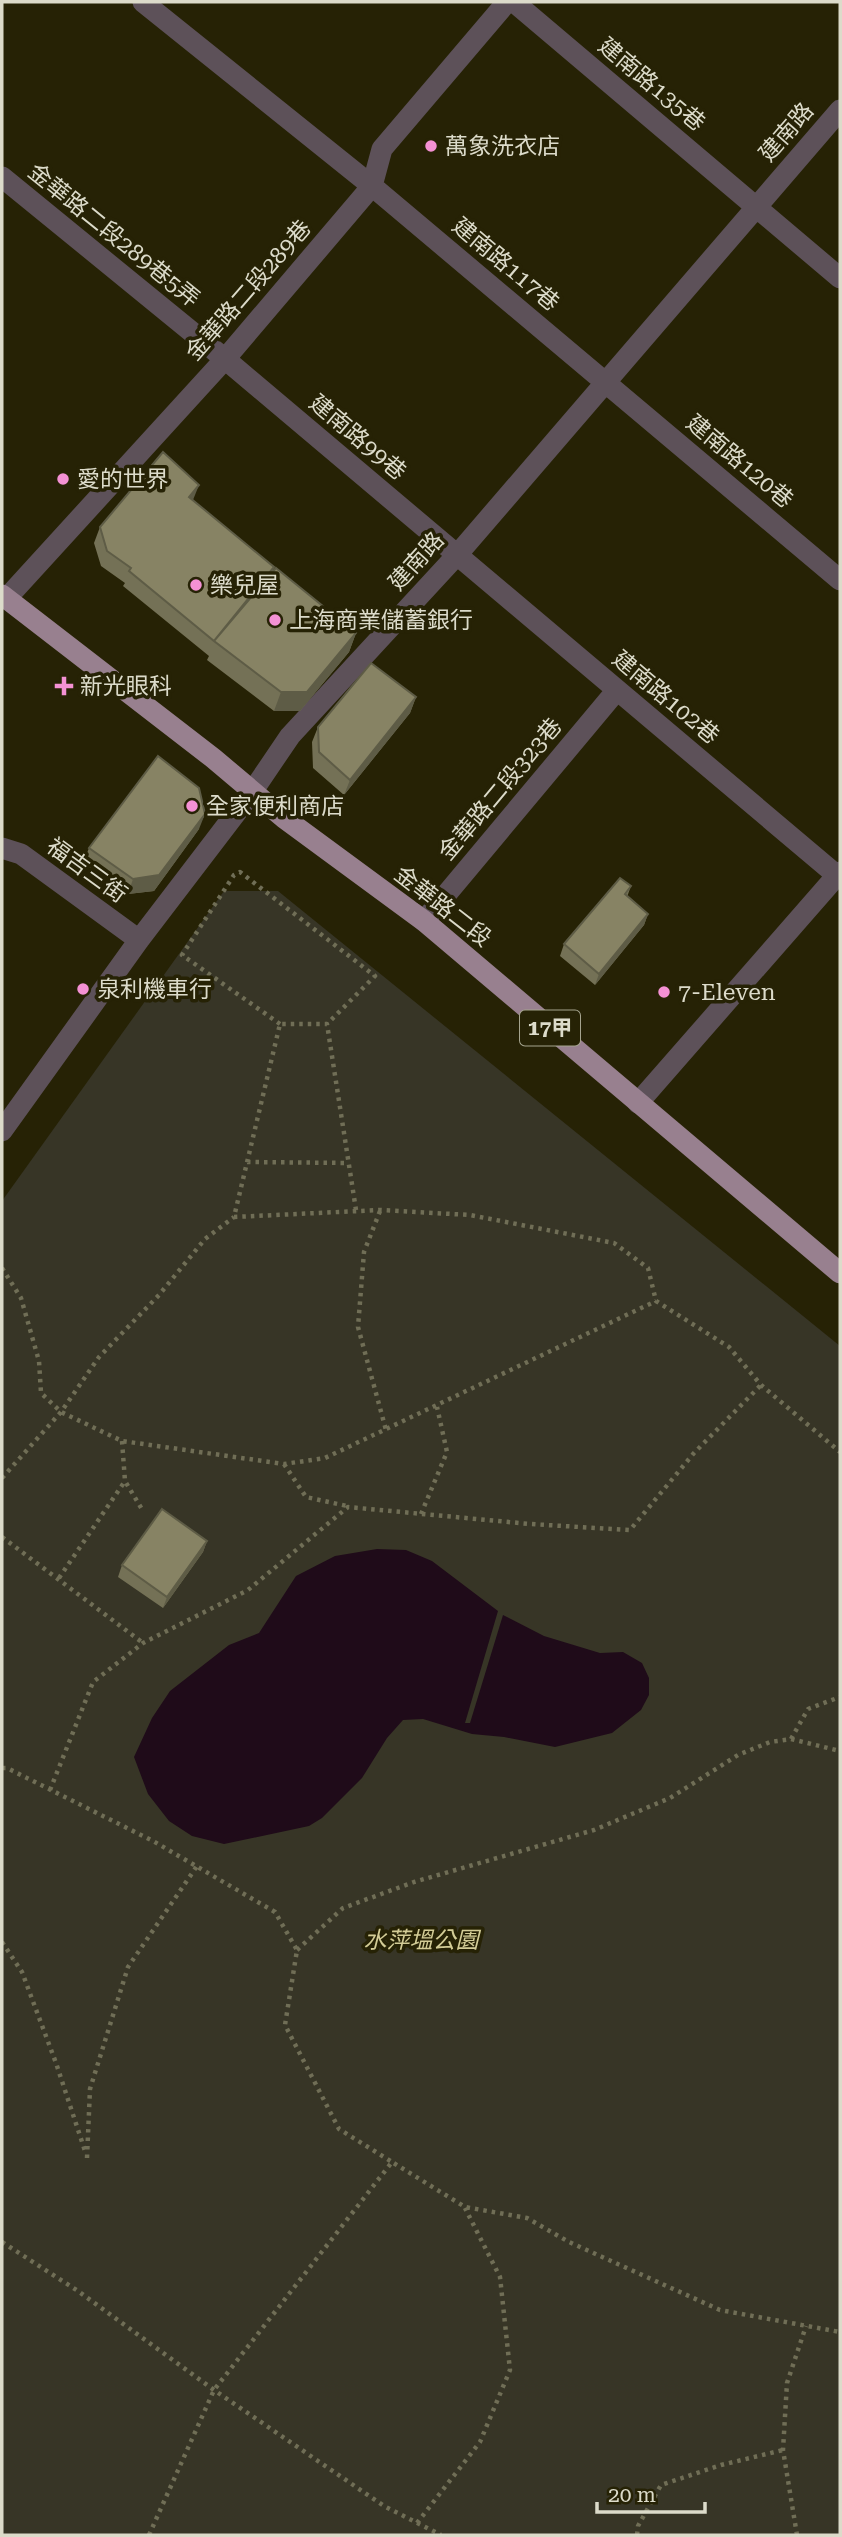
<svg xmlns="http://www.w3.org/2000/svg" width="842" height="2537" font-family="'Roboto Serif','Noto Sans TC',serif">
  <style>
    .green { fill: #373526 }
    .water { fill: #1f0b19 }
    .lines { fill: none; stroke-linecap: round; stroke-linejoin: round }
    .path { stroke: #706e56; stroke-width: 4.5; stroke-dasharray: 3.5 5; stroke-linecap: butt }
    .minor { stroke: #5d5159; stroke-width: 21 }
    .major { stroke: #98808f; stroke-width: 21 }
    .wall { fill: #747156 }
    .shaded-wall { fill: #5e5c46 }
    .building { fill: #878364; stroke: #5e5c46; stroke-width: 2 }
    .poi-dot { fill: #f491d4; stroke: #262205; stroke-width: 2.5 }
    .labels { text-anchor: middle; stroke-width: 7; stroke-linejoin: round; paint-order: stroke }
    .shield { fill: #262205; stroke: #a5a48f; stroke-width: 2 }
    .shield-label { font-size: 21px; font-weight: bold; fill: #dcdbca }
    .street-label { font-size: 23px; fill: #dcdbca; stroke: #262205 }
    .poi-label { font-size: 23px; fill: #dcdbca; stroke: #262205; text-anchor: start }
    .park-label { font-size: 23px; font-style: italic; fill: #d3cc96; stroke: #262205 }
  </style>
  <rect width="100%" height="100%" fill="#262205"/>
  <path class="green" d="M 224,891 L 278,891 L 840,1346 L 840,2535 L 2,2535 L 2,1201 Z"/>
  <path class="water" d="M 377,1549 L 406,1550 L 432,1561 L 498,1611 L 465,1723 L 470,1723 L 503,1615 L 544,1636 L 600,1653 L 623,1652 L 642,1663 L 649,1678 L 649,1695 L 641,1710 L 612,1733 L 555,1747 L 504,1737 L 472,1734 L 423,1719 L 403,1720 L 387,1738 L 362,1778 L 322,1818 L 309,1826 L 224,1844 L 192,1836 L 169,1821 L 148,1794 L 134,1757 L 152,1718 L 170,1691 L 229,1645 L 259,1633 L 296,1576 L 335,1556 Z"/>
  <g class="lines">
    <path class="path" d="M 280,1024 L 182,955 L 234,875 L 240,872 L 375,976 L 327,1024
      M 247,1162 L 349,1163
      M 356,1210 L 327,1024 L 280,1024 L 234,1217 L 380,1210 L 470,1215 L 614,1243 L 648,1268 L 656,1301 L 729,1347 L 761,1385 L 840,1452
      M 380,1211 L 364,1252 L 358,1327 L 386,1430
      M 2,1268 L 21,1298 L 39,1361 L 41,1393 L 61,1412 L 122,1441 L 284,1464 L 325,1458 L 656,1301
      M 122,1441 L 125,1481 L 143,1511
      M 284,1464 L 306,1497 L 347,1506
      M 2,1478 L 61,1412 L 99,1357 L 159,1295 L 205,1239 L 234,1217
      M 421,1514 L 447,1452 L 437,1407
      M 2,1537 L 143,1643
      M 59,1578 L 125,1481
      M 791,1739 L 808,1709 L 840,1697
      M 2,1768 L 7,1768 L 153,1841 L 275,1912 L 297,1950 L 285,2025 L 339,2129 L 392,2162
      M 50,1790 L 93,1682 L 143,1643 L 248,1590 L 348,1507 L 530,1524 L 630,1530 L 694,1453 L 761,1385
      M 2,1942 L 22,1972 L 56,2063 L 86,2154
      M 297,1950 L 343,1908 L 414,1882 L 594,1830 L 670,1798 L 738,1755 L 770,1742 L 791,1739 L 840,1751
      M 87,2158 L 90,2089 L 128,1967 L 197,1866
      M 2,2242 L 78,2291 L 214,2390 L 384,2506 L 441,2535
      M 417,2523 L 480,2442 L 510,2370 L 500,2277 L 465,2208
      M 149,2535 L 214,2390 L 392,2162 L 465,2207 L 527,2218 L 569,2242 L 720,2310 L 840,2332
      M 637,2535 L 638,2526 L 661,2485 L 721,2465 L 783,2450
      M 797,2535 L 783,2450 L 787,2383 L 806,2326"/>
    <path class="minor" d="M 143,2 L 372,186 L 840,580
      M 514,2 L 840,278
      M 2,177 L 225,359 L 840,878
      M 6,599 L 225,359 L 372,186 L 382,149 L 507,2
      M 2,848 L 21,854 L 139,940
      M 424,921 L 617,690
      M 638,1103 L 840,872
      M 2,1131 L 139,940 L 252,792 L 290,736 L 457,555 L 840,110"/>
    <path class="major" d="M 2,595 L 213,758 L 284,818 L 424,921 L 840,1273"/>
  </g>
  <path class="wall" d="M 193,500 L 274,567 L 273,571 L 356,633 L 349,652 L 300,711 L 274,711 L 207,660 L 209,656 L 123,586 L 125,583 L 101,566 L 94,543 L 100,527 Z
    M 416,697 L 410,713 L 344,795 L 313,768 L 312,742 L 318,727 Z
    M 199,829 L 154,891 L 128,894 L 83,863 L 89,848 Z
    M 631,886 L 627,897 L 648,914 L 644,925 L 595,985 L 560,956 L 564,944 Z
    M 207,1541 L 203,1552 L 163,1608 L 118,1577 L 122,1565 Z"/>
  <path class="shaded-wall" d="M 199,485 L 193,500 L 189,497 Z
    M 356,633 L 349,652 L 300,711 L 274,711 L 281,692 Z
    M 416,697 L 410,713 L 344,795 L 350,780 Z
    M 205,814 L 199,829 L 154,891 L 128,894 L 133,879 Z
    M 648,914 L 644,925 L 595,985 L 599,974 Z
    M 207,1541 L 203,1552 L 163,1608 L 167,1597 Z"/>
  <path class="building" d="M 163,452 L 199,485 L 189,497 L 274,567 L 214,641 L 129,571 L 131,568 L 107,551 L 100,527 Z
    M 276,568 L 356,633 L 307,692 L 281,692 L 214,641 Z
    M 371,663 L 416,697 L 350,780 L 319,752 L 318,727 Z
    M 158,756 L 199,788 L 205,814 L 159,875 L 133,879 L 89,848 Z
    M 620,878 L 631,886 L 625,894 L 648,914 L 599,974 L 564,944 Z
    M 162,1509 L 207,1541 L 167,1597 L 122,1565 Z"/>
  <g class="poi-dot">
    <circle cx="431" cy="146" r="7"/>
    <circle cx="63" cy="479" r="7"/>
    <circle cx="196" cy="585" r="7"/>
    <circle cx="275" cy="620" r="7"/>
    <path d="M60.5 675.5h7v7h7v7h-7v7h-7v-7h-7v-7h7z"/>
    <circle cx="192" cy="806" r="7"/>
    <circle cx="83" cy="989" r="7"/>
    <circle cx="664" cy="992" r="7"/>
  </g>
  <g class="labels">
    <rect class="shield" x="520" y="1010.5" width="60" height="35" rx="5"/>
    <g class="shield-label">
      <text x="550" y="1035">17甲</text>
    </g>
    <g class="street-label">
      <text transform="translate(652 84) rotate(40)" y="8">建南路135巷</text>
      <text transform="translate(786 132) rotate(-49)" y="8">建南路</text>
      <text transform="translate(114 235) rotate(39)" y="8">金華路二段289巷5弄</text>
      <text transform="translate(506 264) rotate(40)" y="8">建南路117巷</text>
      <text transform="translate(248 290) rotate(-49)" y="8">金華路二段289巷</text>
      <text transform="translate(358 437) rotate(40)" y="8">建南路99巷</text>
      <text transform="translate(740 461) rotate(40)" y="8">建南路120巷</text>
      <text transform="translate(416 561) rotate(-48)" y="8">建南路</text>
      <text transform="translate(666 697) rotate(40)" y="8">建南路102巷</text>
      <text transform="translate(500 789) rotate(-50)" y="8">金華路二段323巷</text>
      <text transform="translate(87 870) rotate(36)" y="8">福吉三街</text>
      <text transform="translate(443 906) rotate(38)" y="8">金華路二段</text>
    </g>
    <g class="poi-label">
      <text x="445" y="154">萬象洗衣店</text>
      <text x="77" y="487">愛的世界</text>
      <text x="210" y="593">樂兒屋</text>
      <text x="289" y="628">上海商業儲蓄銀行</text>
      <text x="80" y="694">新光眼科</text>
      <text x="206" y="814">全家便利商店</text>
      <text x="97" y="997">泉利機車行</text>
      <text x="678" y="1000">7-Eleven</text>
    </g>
    <g class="park-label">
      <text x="421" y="1948">水萍塭公園</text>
    </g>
  </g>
  <rect width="842" height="2537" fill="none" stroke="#dcdbca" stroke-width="7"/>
  <path d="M597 2502v10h108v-10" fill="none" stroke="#dcdbca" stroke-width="3.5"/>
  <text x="608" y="2502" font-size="21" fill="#dcdbca" stroke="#262205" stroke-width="5" paint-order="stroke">20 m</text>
</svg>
